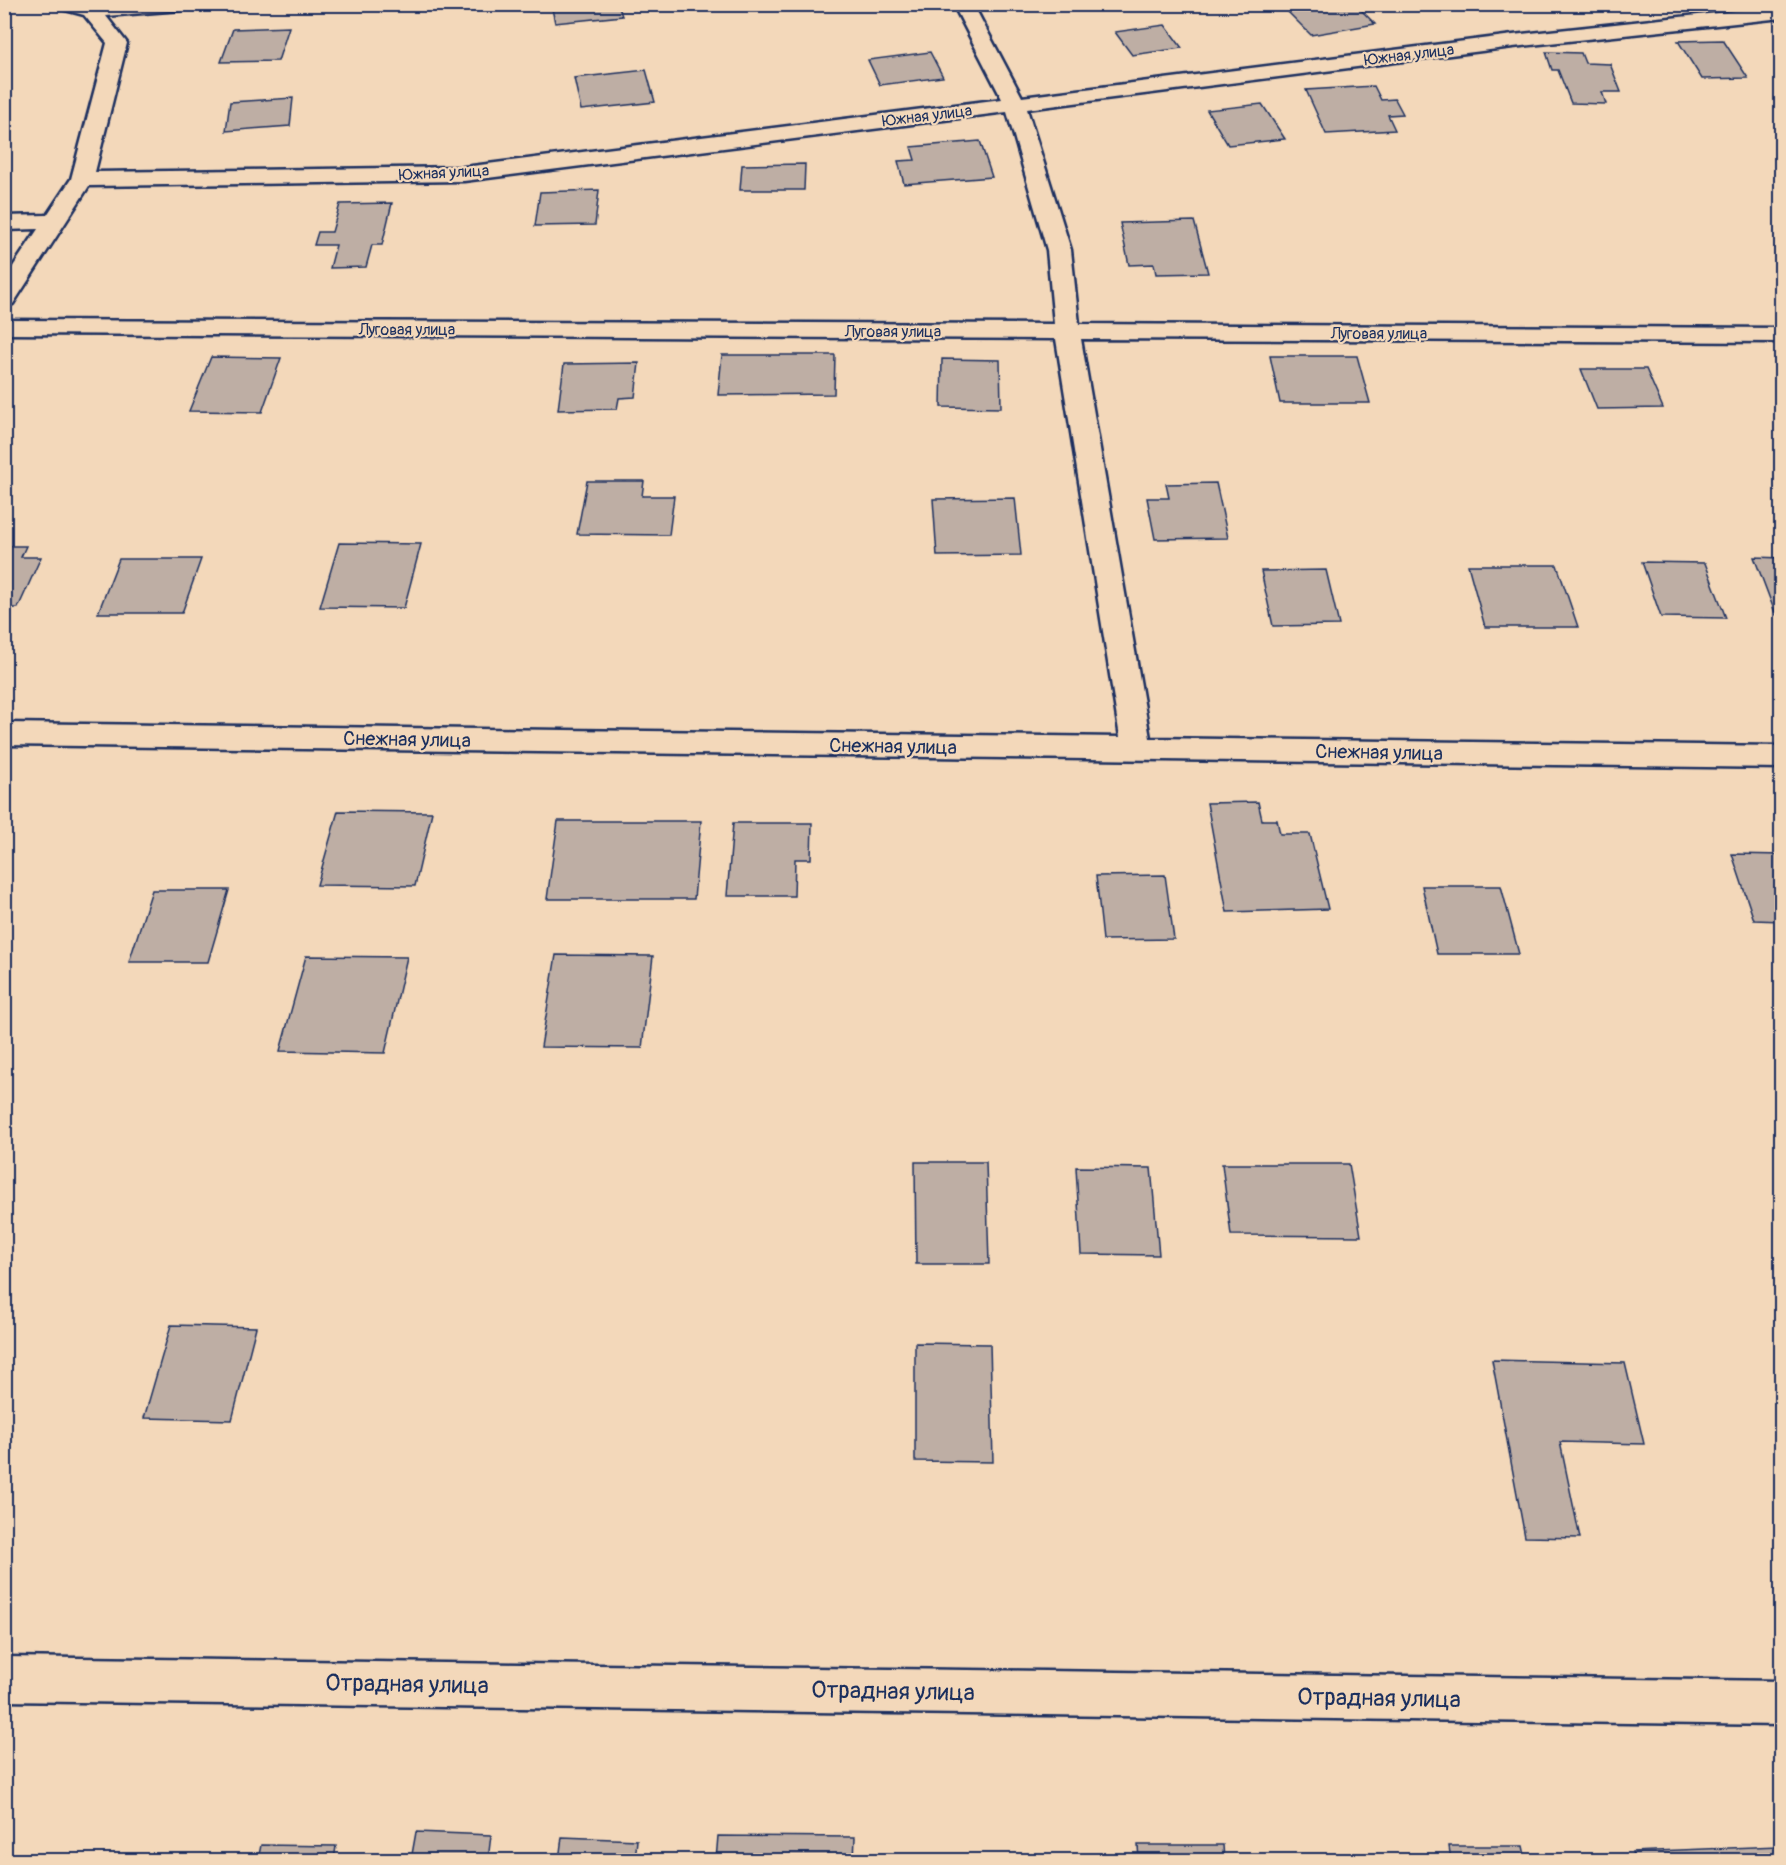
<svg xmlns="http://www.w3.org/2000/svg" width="1786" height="1865" font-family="Pangolin,sans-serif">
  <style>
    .building { fill: #beaea4; stroke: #1b2f5e; stroke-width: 1.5 }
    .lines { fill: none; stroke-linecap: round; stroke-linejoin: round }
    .minor-casing { stroke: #1b2f5e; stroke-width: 5 }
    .minor { fill: #f3d8ba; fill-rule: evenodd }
    .labels { text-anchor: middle; stroke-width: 4.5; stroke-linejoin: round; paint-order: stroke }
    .far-street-label { font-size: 16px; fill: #1b2f5e; stroke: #f3d8ba }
    .street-label { font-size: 20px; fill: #1b2f5e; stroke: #f3d8ba }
    .near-street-label { font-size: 24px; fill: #1b2f5e; stroke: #f3d8ba }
  </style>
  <rect width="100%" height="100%" fill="#f3d8ba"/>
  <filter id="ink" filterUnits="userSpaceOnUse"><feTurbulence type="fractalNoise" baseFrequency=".0167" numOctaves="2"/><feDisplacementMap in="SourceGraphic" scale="12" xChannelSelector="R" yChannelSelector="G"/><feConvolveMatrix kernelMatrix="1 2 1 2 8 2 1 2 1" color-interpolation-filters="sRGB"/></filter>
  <g filter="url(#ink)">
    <path class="building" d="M 551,4 L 618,4 L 622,16 L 555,23 Z
      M 1304,4 L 1355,4 L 1375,24 L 1311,35 L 1284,8 Z
      M 1165,25 L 1182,48 L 1132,55 L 1115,32 Z
      M 289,27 L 278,61 L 221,62 L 233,29 Z
      M 1723,40 L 1748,78 L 1702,79 L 1678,41 Z
      M 930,52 L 943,77 L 880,85 L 868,60 Z
      M 1546,52 L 1581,53 L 1585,63 L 1610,64 L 1621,92 L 1602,92 L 1606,104 L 1571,103 L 1558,70 L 1552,70 Z
      M 646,70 L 655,102 L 581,110 L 574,78 Z
      M 1374,86 L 1381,100 L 1395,99 L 1403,114 L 1388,115 L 1395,130 L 1326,134 L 1306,90 Z
      M 293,98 L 290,126 L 226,131 L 230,102 Z
      M 1262,104 L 1285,139 L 1228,145 L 1207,110 Z
      M 980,141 L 992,177 L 904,184 L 898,161 L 915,160 L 911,147 Z
      M 805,164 L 804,190 L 740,190 L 742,165 Z
      M 599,190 L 595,225 L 535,226 L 540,192 Z
      M 392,203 L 382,245 L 372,245 L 366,267 L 330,268 L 336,245 L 314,245 L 318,232 L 332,232 L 340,204 Z
      M 1194,221 L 1208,273 L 1156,274 L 1154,264 L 1129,265 L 1120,223 Z
      M 722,355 L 835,355 L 834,394 L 718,395 Z
      M 1270,356 L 1357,356 L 1370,403 L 1280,403 Z
      M 211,357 L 281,358 L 262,412 L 189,411 Z
      M 942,359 L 1000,360 L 1001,408 L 941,407 Z
      M 639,363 L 635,397 L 619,398 L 617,409 L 558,410 L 564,364 Z
      M 1581,369 L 1646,369 L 1663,408 L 1597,409 Z
      M 587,481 L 644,481 L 642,496 L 674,496 L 669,535 L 577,534 Z
      M 1216,483 L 1228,538 L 1155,539 L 1147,498 L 1169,498 L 1166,484 Z
      M 1015,498 L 1021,555 L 937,556 L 933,499 Z
      M 339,543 L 421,544 L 404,608 L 320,607 Z
      M 4,546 L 26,546 L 21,557 L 41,557 L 18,608 L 4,608 Z
      M 1754,557 L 1782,558 L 1782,615 L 1776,615 Z
      M 119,559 L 201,559 L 182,613 L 98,613 Z
      M 1642,562 L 1705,563 L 1726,618 L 1661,617 Z
      M 1468,565 L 1557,565 L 1578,627 L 1485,627 Z
      M 1326,570 L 1339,625 L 1273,626 L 1261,571 Z
      M 1258,802 L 1262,820 L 1277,820 L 1280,834 L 1310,834 L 1328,909 L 1227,912 L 1207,803 Z
      M 338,811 L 432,812 L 415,886 L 317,885 Z
      M 558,821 L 701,821 L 694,899 L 547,899 Z
      M 733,823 L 812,823 L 811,859 L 795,859 L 794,896 L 727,896 Z
      M 1732,854 L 1782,855 L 1782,921 L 1754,920 Z
      M 1165,875 L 1174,939 L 1103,940 L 1096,876 Z
      M 1422,886 L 1501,886 L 1519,954 L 1437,954 Z
      M 152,890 L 229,890 L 208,962 L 129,962 Z
      M 556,955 L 653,956 L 642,1048 L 541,1047 Z
      M 306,956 L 407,957 L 385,1053 L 280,1051 Z
      M 915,1162 L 986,1162 L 989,1264 L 916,1264 Z
      M 1222,1164 L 1349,1164 L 1361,1236 L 1231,1235 Z
      M 1076,1167 L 1151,1168 L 1159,1255 L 1081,1254 Z
      M 171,1325 L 256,1327 L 232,1420 L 144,1418 Z
      M 915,1343 L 990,1344 L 993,1462 L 915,1461 Z
      M 1492,1360 L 1625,1363 L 1644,1444 L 1560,1442 L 1580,1538 L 1525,1537 Z
      M 416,1832 L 491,1835 L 488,1860 L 411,1860 Z
      M 718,1836 L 855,1837 L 854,1860 L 716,1860 Z
      M 562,1837 L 637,1840 L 635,1860 L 559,1860 Z
      M 261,1845 L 336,1846 L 334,1860 L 258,1860 Z
      M 1138,1845 L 1223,1845 L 1224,1860 L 1139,1860 Z
      M 1449,1846 L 1523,1846 L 1526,1860 L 1451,1860 Z
      M 1778,1846 L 1782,1860 L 1634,1860 L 1632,1852 Z
      M 1305,1858 L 1381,1859 L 1381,1860 L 1306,1860 Z"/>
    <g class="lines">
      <g class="minor-casing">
        <path id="minor" d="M 55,4 L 191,4 L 188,8 L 181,10 L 106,16 L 127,43 L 95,172 L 464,167 L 1002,99 L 953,4 L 973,4 L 1022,97 L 1513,35 L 1782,6 L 1782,18 L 1513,47 L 1027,109 L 1071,250 L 1079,324 L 1782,328 L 1782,342 L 1081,339 L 1150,738 L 1782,746 L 1782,768 L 4,745 L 4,723 L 1120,737 L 1056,339 L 4,334 L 4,320 L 1054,324 L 1047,250 L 1007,112 L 464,181 L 89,186 L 13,304 L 4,306 L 4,280 L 38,229 L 4,230 L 4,216 L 47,215 L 71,179 L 107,43 L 84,15 L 58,8 Z
          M 4,1657 L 1782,1681 L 1782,1725 L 4,1701 Z"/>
      </g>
      <use href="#minor" class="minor"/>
    </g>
  </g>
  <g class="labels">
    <g class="far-street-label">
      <text transform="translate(1409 54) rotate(-7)" y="6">Южная улица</text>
      <text transform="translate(927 115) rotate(-7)" y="6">Южная улица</text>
      <text transform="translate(444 172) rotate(-3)" y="6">Южная улица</text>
      <text x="407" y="335">Луговая улица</text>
      <text x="893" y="337">Луговая улица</text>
      <text x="1379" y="339">Луговая улица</text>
    </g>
    <g class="street-label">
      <text transform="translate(407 739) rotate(1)" y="7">Снежная улица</text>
      <text transform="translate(893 746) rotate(1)" y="7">Снежная улица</text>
      <text transform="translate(1379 752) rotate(1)" y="7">Снежная улица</text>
    </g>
    <g class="near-street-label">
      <text transform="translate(407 1684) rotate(1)" y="8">Отрадная улица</text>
      <text transform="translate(893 1691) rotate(1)" y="8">Отрадная улица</text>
      <text transform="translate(1379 1698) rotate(1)" y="8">Отрадная улица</text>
    </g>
  </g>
  <rect width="1786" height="1865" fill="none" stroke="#f3d8ba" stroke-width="24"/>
  <rect x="12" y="12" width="1762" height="1841" fill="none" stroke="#1b2f5e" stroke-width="2" filter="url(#ink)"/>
</svg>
